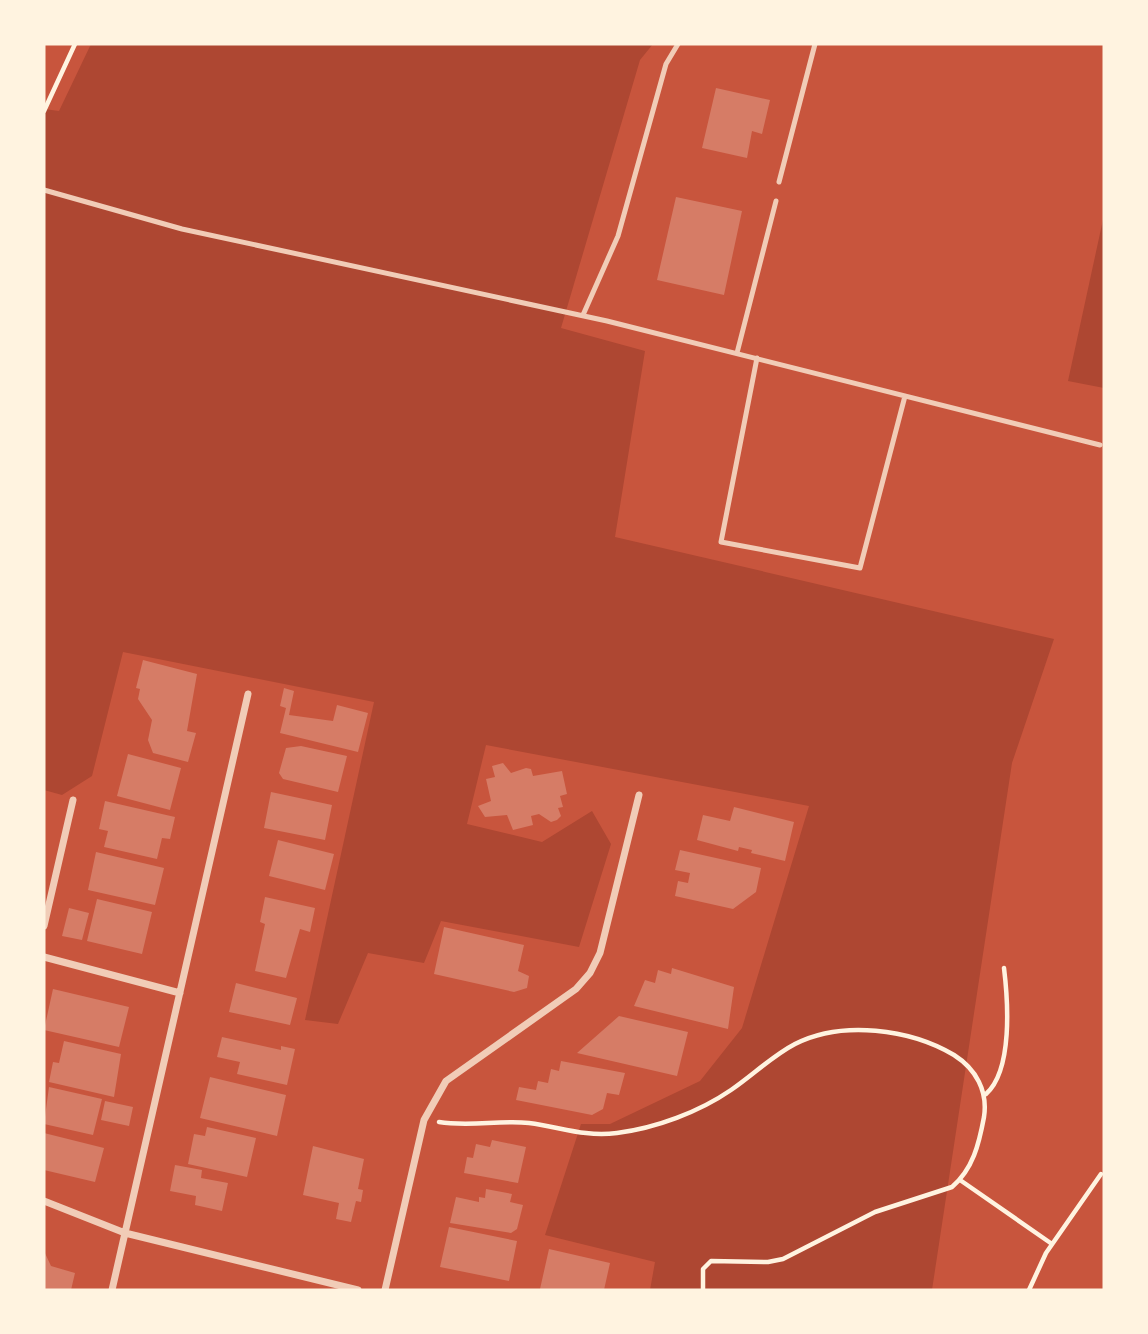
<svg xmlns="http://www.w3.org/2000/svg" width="1148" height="1334" font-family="'Fira Sans',sans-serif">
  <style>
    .green { fill: #ae4732 }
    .building { fill: #d67c66 }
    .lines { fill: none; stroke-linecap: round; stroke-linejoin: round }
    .path { stroke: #fff3e0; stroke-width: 4.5 }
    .service { stroke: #f1ccb7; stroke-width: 5 }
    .minor { stroke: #f1ccb7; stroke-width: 7 }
  </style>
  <rect width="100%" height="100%" fill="#c8553d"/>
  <path class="green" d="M 91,44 L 653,44 L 640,60 L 561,328 L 645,351 L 615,537 L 1054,639 L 1012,763 L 932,1290 L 650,1290 L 655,1262 L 545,1235 L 581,1124 L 610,1124 L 700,1081 L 742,1028 L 809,806 L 486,745 L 467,824 L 542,842 L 592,811 L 611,844 L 579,947 L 441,921 L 424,963 L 368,953 L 338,1024 L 305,1020 L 374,702 L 123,652 L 92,776 L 62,795 L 44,790 L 44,109 L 59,111 Z
    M 1104,215 L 1104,388 L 1068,381 Z"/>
  <path class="building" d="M 716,88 L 770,100 L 762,134 L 752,131 L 747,158 L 702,148 Z
    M 676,197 L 742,211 L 724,295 L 657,280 Z
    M 143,660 L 197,674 L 187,731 L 196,733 L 188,762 L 153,753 L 148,740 L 152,720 L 138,699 L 140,689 L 136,688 Z
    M 284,688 L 294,691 L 289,715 L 333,721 L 337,705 L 368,713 L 358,752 L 280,733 L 286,708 L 280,706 Z
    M 301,746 L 347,756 L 338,792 L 283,779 L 279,773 L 286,748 Z
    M 128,754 L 181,768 L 170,810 L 117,796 Z
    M 503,763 L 511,773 L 526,768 L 531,769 L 533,776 L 562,771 L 567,794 L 560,796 L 563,807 L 558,808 L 561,816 L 557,820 L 551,822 L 539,814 L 531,816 L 533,825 L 513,830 L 507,815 L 485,817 L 478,806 L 491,801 L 486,779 L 495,777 L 492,766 Z
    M 271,792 L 332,805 L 325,840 L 264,828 Z
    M 105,801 L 175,817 L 170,839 L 162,838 L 157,859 L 104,847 L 108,831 L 99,829 Z
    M 734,807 L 794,822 L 785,861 L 751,853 L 752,850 L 739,847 L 738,851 L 697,840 L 703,815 L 730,821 Z
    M 278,840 L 334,854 L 325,890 L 269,876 Z
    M 680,850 L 761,868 L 756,892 L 733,909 L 675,896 L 678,881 L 688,883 L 690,873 L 675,870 Z
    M 96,852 L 164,868 L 155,905 L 88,890 Z
    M 265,897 L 315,908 L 310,932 L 300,929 L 286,978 L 255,971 L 265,924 L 260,922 Z
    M 97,899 L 152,912 L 142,954 L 87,941 Z
    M 69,908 L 89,913 L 82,940 L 62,936 Z
    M 444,927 L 524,945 L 518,971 L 529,976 L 527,988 L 514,992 L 434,974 Z
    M 672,968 L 734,987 L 728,1029 L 634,1006 L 645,980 L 655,983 L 658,970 L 671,974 Z
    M 236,983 L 297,998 L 290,1025 L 229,1012 Z
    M 53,989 L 129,1007 L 119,1047 L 44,1030 Z
    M 619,1016 L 688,1032 L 677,1076 L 577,1053 Z
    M 222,1037 L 281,1050 L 281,1046 L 295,1049 L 287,1085 L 237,1074 L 240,1062 L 217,1057 Z
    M 64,1041 L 121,1054 L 114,1097 L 49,1082 L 53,1062 L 59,1063 Z
    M 561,1061 L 625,1073 L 619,1095 L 607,1093 L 603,1109 L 592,1115 L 516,1100 L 519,1087 L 536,1090 L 538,1081 L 548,1083 L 551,1069 L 559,1071 Z
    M 210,1077 L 286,1095 L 277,1136 L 200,1118 Z
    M 49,1087 L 102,1099 L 93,1135 L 44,1124 Z
    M 105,1101 L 133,1107 L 129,1126 L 101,1120 Z
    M 207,1127 L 256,1138 L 247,1177 L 188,1164 L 194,1134 L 205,1136 Z
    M 44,1133 L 104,1148 L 95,1182 L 44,1170 Z
    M 492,1140 L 526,1147 L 518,1183 L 464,1173 L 467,1157 L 473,1158 L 476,1144 L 490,1147 Z
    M 313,1146 L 364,1159 L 358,1189 L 363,1190 L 361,1202 L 356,1201 L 351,1222 L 336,1219 L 339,1203 L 303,1195 Z
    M 175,1165 L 202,1170 L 201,1178 L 228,1183 L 222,1211 L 195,1205 L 196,1196 L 170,1191 Z
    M 486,1189 L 512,1194 L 510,1202 L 523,1205 L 517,1229 L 511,1233 L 450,1223 L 456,1197 L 479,1202 L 479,1197 L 485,1198 Z
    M 449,1227 L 517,1241 L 509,1281 L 440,1267 Z
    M 549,1249 L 610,1263 L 604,1290 L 540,1289 Z
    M 44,1251 L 51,1266 L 75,1273 L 71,1290 L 44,1290 Z"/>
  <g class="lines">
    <path class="path" d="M 44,111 L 75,44
      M 986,1094 C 1013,1070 1008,1001 1004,968
      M 439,1122 C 469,1127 499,1120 529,1123 C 561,1127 583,1137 617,1133 C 656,1128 699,1112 731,1090 C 753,1075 772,1056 795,1044 C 842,1020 910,1029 954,1055 C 976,1069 988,1091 984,1117 C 979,1144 973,1169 952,1187 L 875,1212 L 783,1259 L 768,1262 L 711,1261 L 703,1269 L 703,1290
      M 960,1180 L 1052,1244
      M 1029,1290 L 1046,1253 L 1101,1174"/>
    <path class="service" d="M 779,182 L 815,44
      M 44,190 L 182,229 L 607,321 L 1100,445
      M 583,315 L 618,236 L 666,64 L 678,44
      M 737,353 L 776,201
      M 757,358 L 721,542 L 860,568 L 905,396"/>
    <path class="minor" d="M 44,926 L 73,800
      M 44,957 L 180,993
      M 44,1201 L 125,1233 L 358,1290
      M 112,1290 L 248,694
      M 385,1290 L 424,1120 L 446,1081 L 576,989 L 590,973 L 600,953 L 639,795"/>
  </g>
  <rect width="1148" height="1334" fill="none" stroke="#fff3e0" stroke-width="91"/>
</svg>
